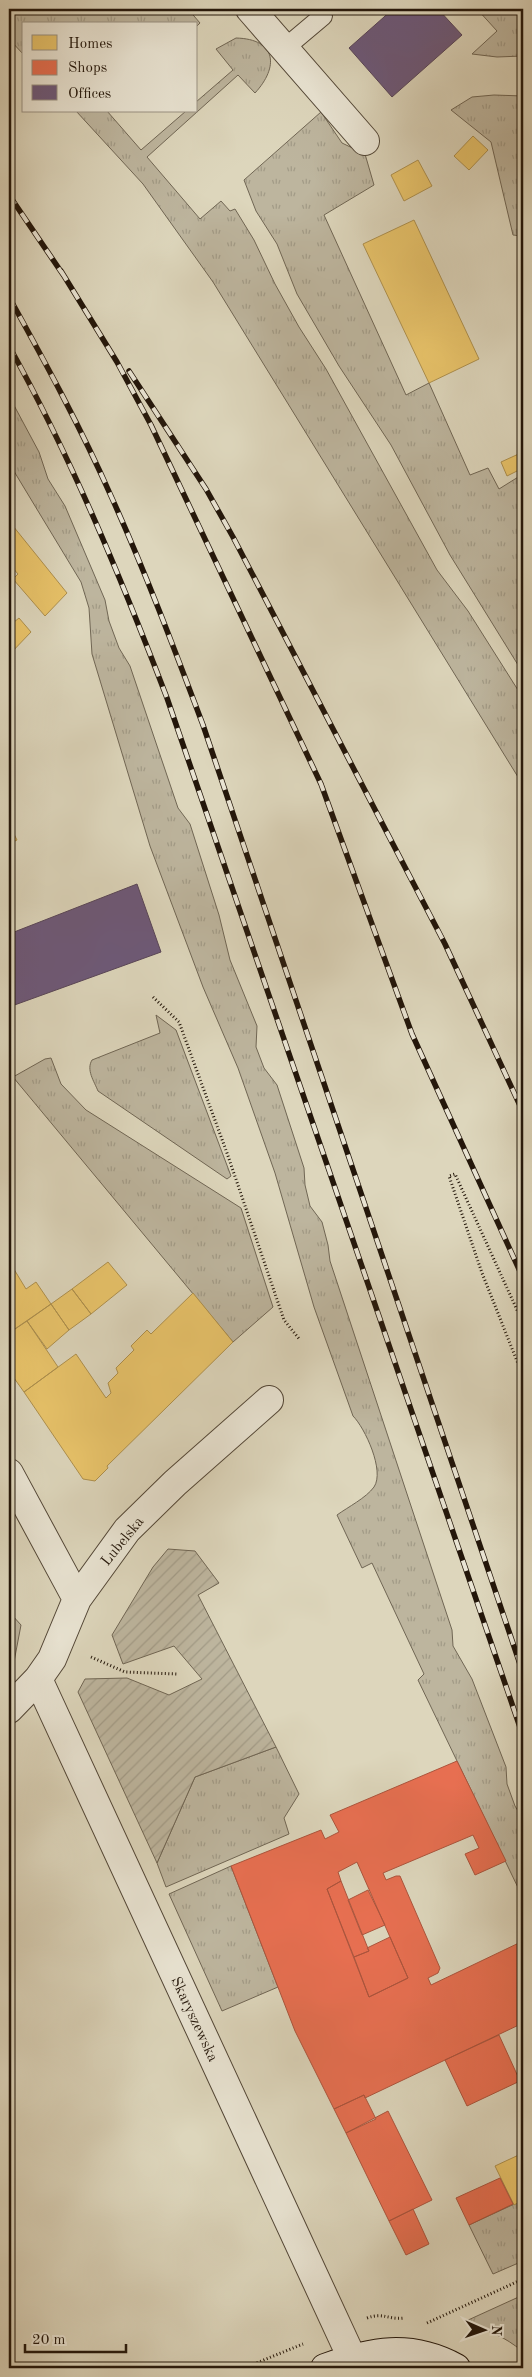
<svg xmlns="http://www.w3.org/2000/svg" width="532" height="2377" font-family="'Old Standard TT',serif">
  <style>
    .grass { fill: url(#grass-tufts); stroke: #706654 }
    .garden { fill: url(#garden-furrows); stroke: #706654 }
    .homes { fill: #e9c46a; stroke: #ae904d }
    .shops { fill: #e76f51; stroke: #ac543c; fill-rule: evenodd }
    .offices { fill: #6d597a; stroke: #574558 }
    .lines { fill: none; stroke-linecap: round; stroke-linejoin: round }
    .lane-casing { stroke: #524636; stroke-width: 20 }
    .street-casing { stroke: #524636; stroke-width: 30 }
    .secondary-casing { stroke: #23160a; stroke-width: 30 }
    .path { stroke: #23160a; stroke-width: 3; stroke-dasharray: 1 2.5; stroke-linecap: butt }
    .lane { stroke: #e9e4d3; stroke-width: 18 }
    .street { stroke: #e9e4d3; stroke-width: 28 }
    .secondary { stroke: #e9e4d3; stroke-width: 28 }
    .rail-casing { stroke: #23160a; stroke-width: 5.5 }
    .rail { stroke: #e9e4d3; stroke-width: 4; stroke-dasharray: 11; stroke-linecap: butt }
    .labels { text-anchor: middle; stroke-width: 5; stroke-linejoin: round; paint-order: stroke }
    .street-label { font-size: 15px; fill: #23160a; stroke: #e9e4d3 }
  </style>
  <defs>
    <pattern id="grass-tufts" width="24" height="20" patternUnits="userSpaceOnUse" patternTransform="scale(1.25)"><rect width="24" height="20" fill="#bdb59e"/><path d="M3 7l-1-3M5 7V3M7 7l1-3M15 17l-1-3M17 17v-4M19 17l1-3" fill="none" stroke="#a29b87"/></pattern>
    <pattern id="garden-furrows" width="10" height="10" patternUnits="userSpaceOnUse" patternTransform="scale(1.25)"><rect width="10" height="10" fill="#bdb59e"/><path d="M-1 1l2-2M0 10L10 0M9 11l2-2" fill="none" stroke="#a29b87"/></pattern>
  </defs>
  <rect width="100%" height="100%" fill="#ddd6bc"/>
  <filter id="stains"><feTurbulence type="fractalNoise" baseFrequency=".004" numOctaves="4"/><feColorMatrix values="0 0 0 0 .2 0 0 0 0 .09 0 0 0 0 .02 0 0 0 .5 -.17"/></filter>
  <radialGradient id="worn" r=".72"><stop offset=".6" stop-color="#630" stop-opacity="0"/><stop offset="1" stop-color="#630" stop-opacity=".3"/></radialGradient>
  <path class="grass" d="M 9,9 L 188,9 L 200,23 L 196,27 L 196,24 L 24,24 L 24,55 L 9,39 Z
    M 477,9 L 523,9 L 523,56 L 497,57 L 472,54 L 497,31 Z
    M 236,38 C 277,39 279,67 255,93 L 238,75 L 147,157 L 200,219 L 221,201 L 230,211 L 235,209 L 254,240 L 275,284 L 299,327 L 326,369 L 437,570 L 468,611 L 523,698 L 523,777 L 518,777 L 213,282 L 143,184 L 76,111 L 107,111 L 141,150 L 186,111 L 196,111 L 196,102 L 233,70 L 216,49 Z
    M 494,95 L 523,96 L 523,236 L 513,235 L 491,142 L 451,110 L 472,97 Z
    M 321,112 L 342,143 L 365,154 L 374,185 L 324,215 L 406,395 L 429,383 L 470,475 L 488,468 L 499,489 L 523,474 L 523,673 L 450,555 L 391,445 L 339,366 L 297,294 L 277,244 L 256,211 L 244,180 Z
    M 9,396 L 39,452 L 48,479 L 65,506 L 105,600 L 109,621 L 119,648 L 130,666 L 178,808 L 190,824 L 219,915 L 230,960 L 257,1026 L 256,1047 L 264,1068 L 277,1085 L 304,1168 L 305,1185 L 310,1206 L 322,1222 L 328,1245 L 330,1261 L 452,1630 L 453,1646 L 472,1679 L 506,1767 L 507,1784 L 515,1806 L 523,1819 L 523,1898 L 418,1680 L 424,1674 L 372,1563 L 362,1568 L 337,1515 C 348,1507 366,1498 374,1487 C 385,1471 365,1428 353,1416 L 314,1307 L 275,1173 L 238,1068 L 203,987 L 150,846 L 92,654 L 89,608 L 81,582 L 9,463 Z
    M 156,1015 L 176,1030 L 231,1176 L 227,1179 L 98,1091 C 94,1081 86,1070 92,1060 L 160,1033 Z
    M 51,1058 L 61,1084 L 86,1110 L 241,1208 L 273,1307 L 233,1342 L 13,1077 L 45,1059 Z
    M 12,1615 L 21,1625 L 13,1667 L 9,1671 L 9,1618 Z
    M 276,1747 L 299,1794 L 284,1818 L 289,1834 L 166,1887 L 157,1863 L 195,1777 Z
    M 231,1866 L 278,1987 L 222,2011 L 169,1894 Z
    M 523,2200 L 523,2261 L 493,2274 L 469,2225 Z
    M 523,2295 L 522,2351 C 505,2337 489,2330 467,2325 L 466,2321 Z"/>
  <path class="garden" d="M 168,1549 L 195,1551 L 219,1583 L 198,1595 L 276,1747 L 195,1777 L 157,1863 L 78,1692 L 85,1679 L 127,1678 L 169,1695 L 202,1679 L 174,1646 L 123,1664 L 112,1635 L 153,1567 Z"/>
  <path class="homes" d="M 473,136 L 488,150 L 469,170 L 454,156 Z
    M 418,160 L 432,186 L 404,201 L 391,175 Z
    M 414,220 L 479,359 L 429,383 L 363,244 Z
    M 523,452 L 523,468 L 507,476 L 501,462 Z
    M 9,521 L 67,593 L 45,616 L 13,579 L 18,574 L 12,567 L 9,569 Z
    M 19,618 L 31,632 L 9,655 L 9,626 Z
    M 9,824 L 17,840 L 9,844 Z
    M 9,1261 L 26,1289 L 36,1282 L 51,1304 L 9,1333 Z
    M 108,1262 L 127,1285 L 91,1314 L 72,1289 Z
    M 72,1289 L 91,1314 L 69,1330 L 51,1304 Z
    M 193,1293 L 233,1342 L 107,1466 L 108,1468 L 95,1481 L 83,1479 L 24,1392 L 76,1354 L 106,1398 L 111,1393 L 108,1383 L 118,1373 L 116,1368 L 134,1350 L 131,1346 L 147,1330 L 151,1334 Z
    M 51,1304 L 69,1330 L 47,1349 L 27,1321 Z
    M 27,1321 L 58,1367 L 24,1392 L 9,1371 L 9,1333 Z
    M 523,2153 L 523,2200 L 514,2205 L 495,2166 Z"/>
  <path class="shops" d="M 457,1761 L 506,1861 L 475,1875 L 465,1854 L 479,1848 L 473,1835 L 383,1873 L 386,1880 L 396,1876 L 400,1876 L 440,1968 L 438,1973 L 428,1978 L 431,1985 L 523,1941 L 523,2023 L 365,2098 L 364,2095 L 334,2109 L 295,2031 L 231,1866 L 321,1830 L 325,1839 L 339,1832 L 330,1815 ZM 357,1862 L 408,1978 L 369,1997 L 327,1889 L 341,1881 L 338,1872 Z
    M 341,1881 L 369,1951 L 354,1957 L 327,1889 Z
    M 368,1890 L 385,1925 L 362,1935 L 348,1900 Z
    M 390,1937 L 408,1978 L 369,1997 L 354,1957 L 369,1951 L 367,1948 Z
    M 499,2035 L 520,2081 L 467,2106 L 445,2060 Z
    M 364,2095 L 376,2119 L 346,2133 L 334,2109 Z
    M 388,2111 L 432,2200 L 389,2221 L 346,2133 Z
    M 500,2178 L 513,2204 L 469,2225 L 456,2198 Z
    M 413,2209 L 429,2244 L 406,2255 L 389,2221 Z"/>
  <path class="offices" d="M 393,9 L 438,9 L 462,35 L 392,97 L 349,48 Z
    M 137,884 L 161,952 L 9,1007 L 9,934 Z"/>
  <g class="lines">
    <g class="lane-casing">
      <path id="lane" d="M 285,48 L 323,16"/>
    </g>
    <g class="street-casing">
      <path id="street" d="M 250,9 L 365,141
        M 9,1473 L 77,1599
        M 38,1679 L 352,2358
        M 9,1709 L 38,1679 L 52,1659 L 77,1599 L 127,1530 L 175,1483 L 269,1400"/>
    </g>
    <g class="secondary-casing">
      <path id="secondary" d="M 325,2368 C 371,2351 410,2343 456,2368"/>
    </g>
    <path class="path" d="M 153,997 L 179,1022 L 227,1153 L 284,1320 L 300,1340
      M 523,1323 L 455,1174 L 449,1176 L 482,1273 L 523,1376
      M 91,1657 L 125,1672 L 177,1674
      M 367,2318 C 384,2312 388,2320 404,2318
      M 427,2323 L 523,2279
      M 244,2368 L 303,2344"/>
    <use href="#lane" class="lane"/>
    <use href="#street" class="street"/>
    <use href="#secondary" class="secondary"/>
    <g class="rail-casing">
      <path id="rail" d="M 9,195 L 64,276
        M 61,271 L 117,362 L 151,425 L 321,784 L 412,1034 L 523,1278
        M 9,297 C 45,362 81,428 111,496 C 145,571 174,648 203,725 L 523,1673
        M 9,346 C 72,459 121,578 167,698 L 523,1736
        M 129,371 L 206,489 L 233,537 L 445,944 L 523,1112"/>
    </g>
    <use href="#rail" class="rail"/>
  </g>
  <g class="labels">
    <g class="street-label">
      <text transform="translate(122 1541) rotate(-51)" y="5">Lubelska</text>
      <text transform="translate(195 2019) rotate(65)" y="5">Skaryszewska</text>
    </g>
  </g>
  <rect width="532" height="2377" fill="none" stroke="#ddd6bc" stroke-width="30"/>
  <rect x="10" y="10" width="512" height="2357" fill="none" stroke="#23160a" stroke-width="2.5"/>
  <rect x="15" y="15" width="502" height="2347" fill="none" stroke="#23160a"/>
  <rect x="22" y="22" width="175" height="90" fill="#e9e4d3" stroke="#9a9283"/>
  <rect x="32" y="35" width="25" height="15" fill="#e9c46a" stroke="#9a9283"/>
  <text x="68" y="48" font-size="15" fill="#23160a">Homes</text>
  <rect x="32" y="60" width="25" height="15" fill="#e76f51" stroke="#9a9283"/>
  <text x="68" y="72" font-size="15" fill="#23160a">Shops</text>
  <rect x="32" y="85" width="25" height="15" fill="#6d597a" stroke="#9a9283"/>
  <text x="68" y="98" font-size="15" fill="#23160a">Offices</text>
  <g transform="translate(484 2330) rotate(92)" stroke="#e9e4d3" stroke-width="4" paint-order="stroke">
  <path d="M0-4L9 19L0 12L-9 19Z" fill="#23160a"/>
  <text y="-8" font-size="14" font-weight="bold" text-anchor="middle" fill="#23160a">N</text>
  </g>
  <path d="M25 2344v8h101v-8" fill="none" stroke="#23160a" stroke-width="2.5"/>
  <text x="32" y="2344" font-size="15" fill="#23160a" stroke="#e9e4d3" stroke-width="4" paint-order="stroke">20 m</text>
  <rect width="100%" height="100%" filter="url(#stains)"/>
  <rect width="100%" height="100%" fill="url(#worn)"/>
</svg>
